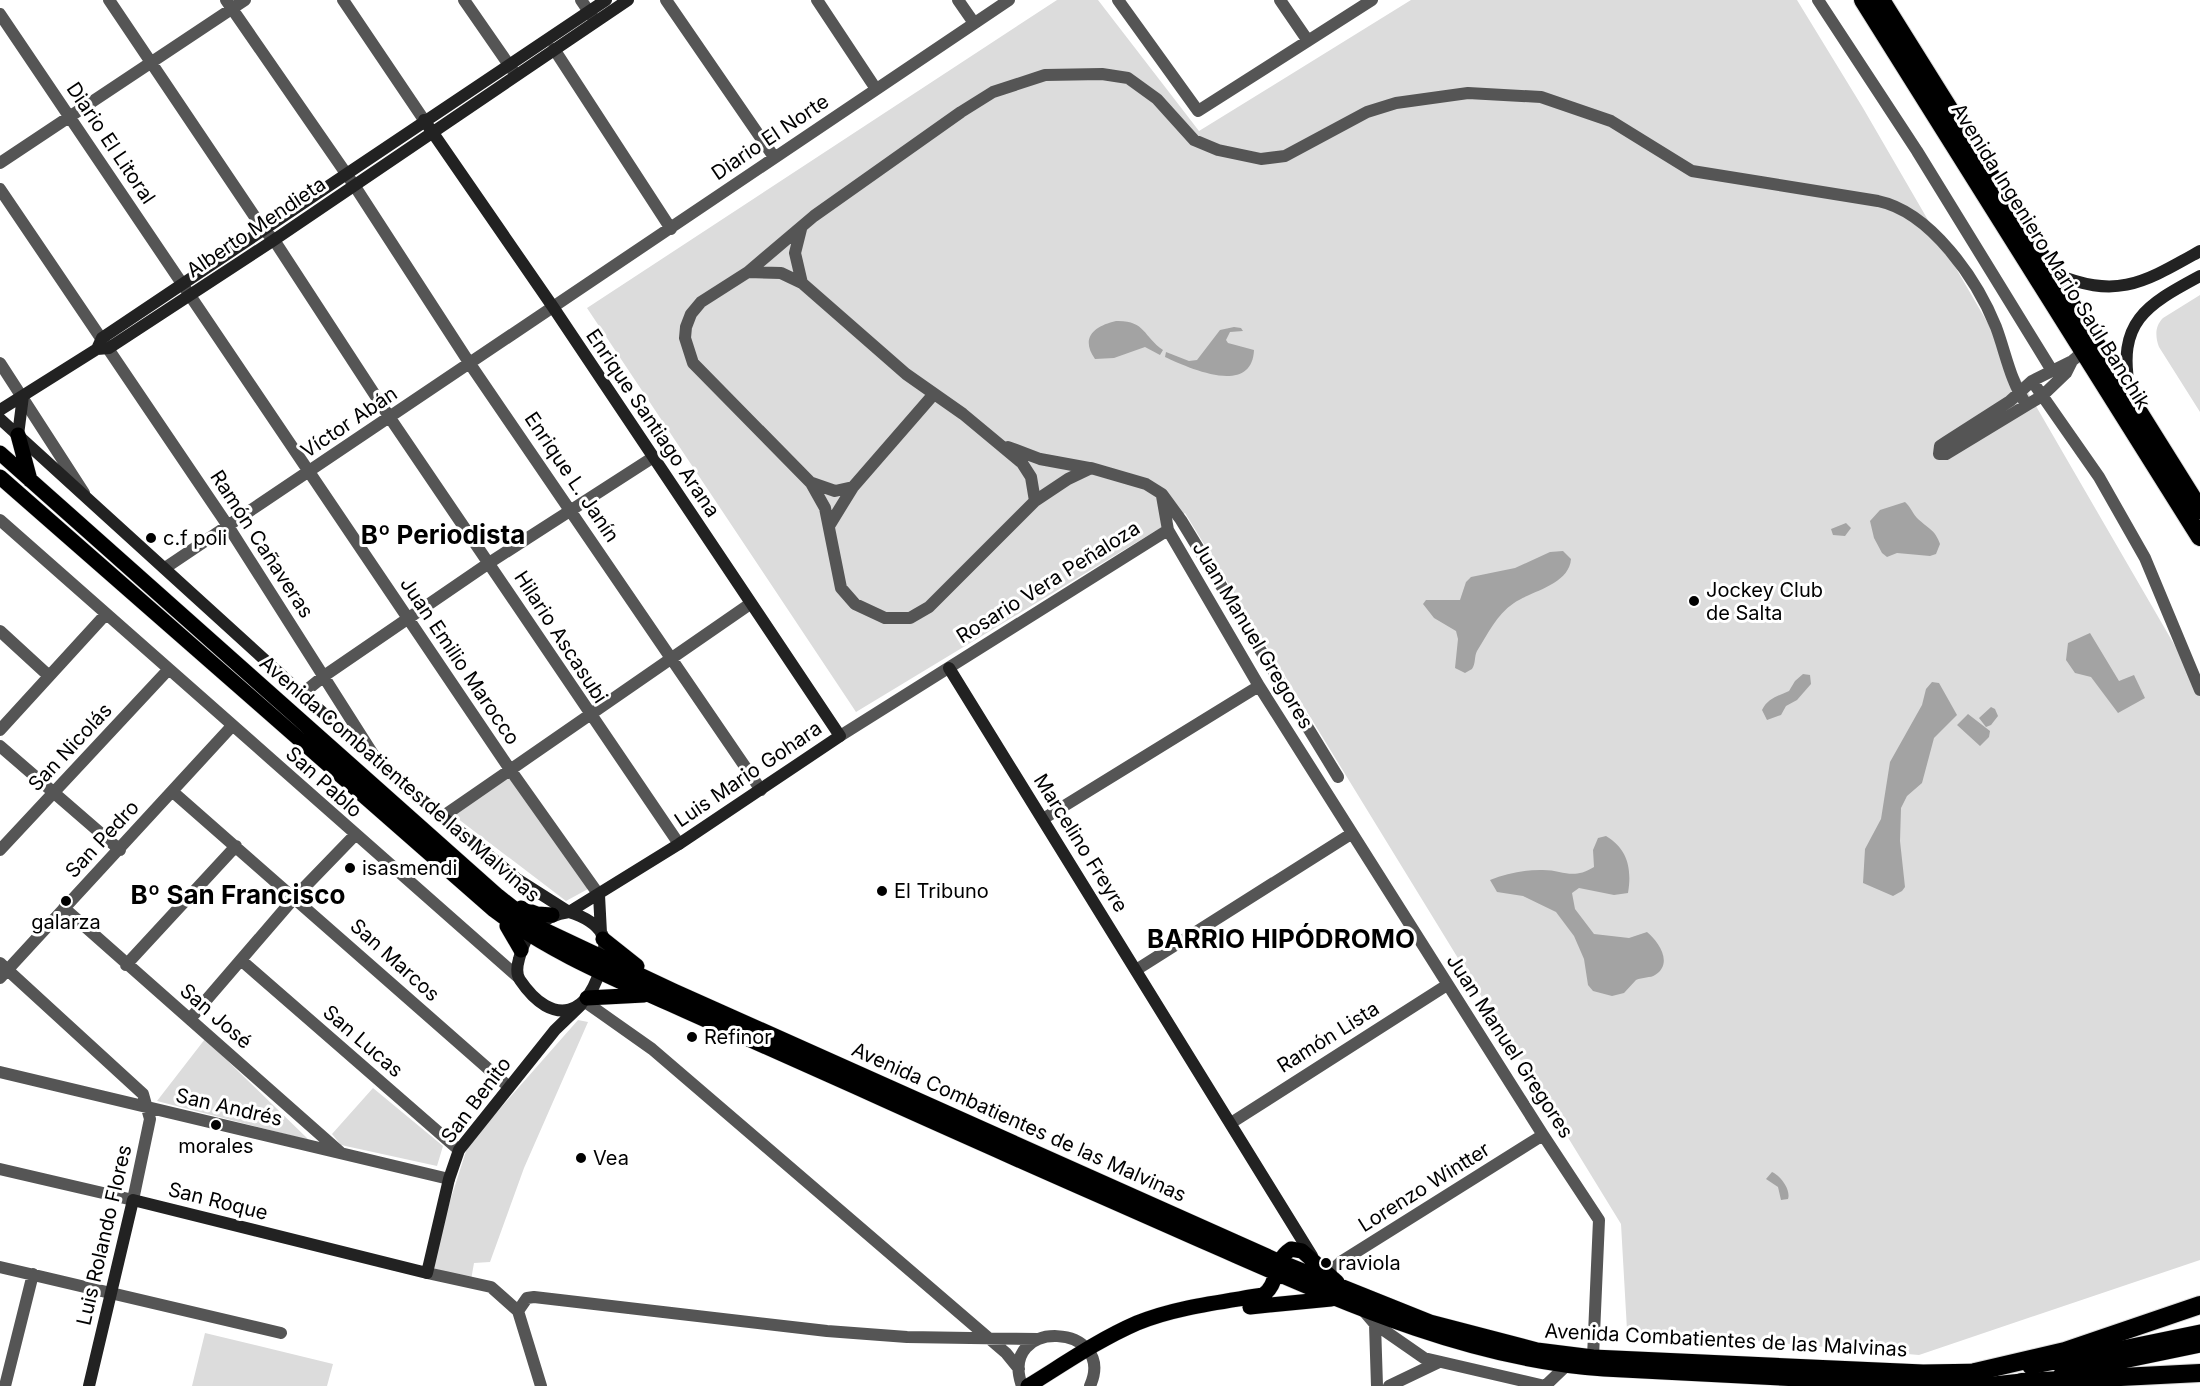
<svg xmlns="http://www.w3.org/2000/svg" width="2200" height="1386" font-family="Inter,sans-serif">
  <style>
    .green { fill: #dcdcdc }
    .water { fill: #a3a3a3 }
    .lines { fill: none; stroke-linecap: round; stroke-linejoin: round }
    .primary-casing { stroke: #dbdbdb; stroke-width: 16 }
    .highway-casing { stroke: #dbdbdb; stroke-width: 20 }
    .street { stroke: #555; stroke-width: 12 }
    .secondary { stroke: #222; stroke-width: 12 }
    .primary { stroke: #000; stroke-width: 15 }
    .highway { stroke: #000; stroke-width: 18 }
    .poi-dot { fill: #000; stroke: #fff; stroke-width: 2 }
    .labels { text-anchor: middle; stroke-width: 6; stroke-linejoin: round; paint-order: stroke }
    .street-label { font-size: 20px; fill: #000; stroke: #fff }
    .poi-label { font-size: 20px; fill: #000; stroke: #fff; text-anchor: start }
    .district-label { font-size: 26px; font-weight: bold; fill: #000; stroke: #fff }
  </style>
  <rect width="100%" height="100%" fill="#fff"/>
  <path class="green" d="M 1057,0 L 1098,0 L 1199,131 L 1411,0 L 1797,0 L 1863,108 L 2200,689 L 2200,1260 L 1919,1355 L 1627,1330 L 1621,1224 L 1185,513 L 856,712 L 587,308 Z
    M 2200,295 L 2200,412 L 2159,347 C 2155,336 2155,326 2163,318 Z
    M 509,768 L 588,889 L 566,901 L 453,815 Z
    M 578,1020 L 588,1022 L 524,1168 L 490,1262 L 474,1263 L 471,1280 L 427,1273 L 468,1145 Z
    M 205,1039 L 309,1140 L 157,1101 Z
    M 373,1088 L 443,1146 L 437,1166 L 341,1145 L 332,1134 Z
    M 205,1333 L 333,1364 L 327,1386 L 192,1386 Z"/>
  <path class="water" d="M 1116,321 C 1145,320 1143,336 1163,350 L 1160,355 L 1145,347 L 1114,358 L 1095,359 C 1080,338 1094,326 1116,321 Z
    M 1234,327 L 1241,328 L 1243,331 L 1230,332 L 1226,340 L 1228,343 L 1254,350 C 1252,397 1189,368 1165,357 L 1166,352 L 1189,361 L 1197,360 L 1220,330 Z
    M 1905,502 C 1911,507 1912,513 1917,518 C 1927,528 1935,529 1940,544 L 1936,554 L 1930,556 L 1897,553 L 1887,557 L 1882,553 L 1874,538 L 1870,521 L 1880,510 Z
    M 1846,523 L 1851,528 L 1845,536 L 1833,535 L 1831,529 Z
    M 1563,551 L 1571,559 C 1569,585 1531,591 1514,603 C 1496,615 1488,634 1477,651 C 1474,657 1476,663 1472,669 L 1465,673 L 1455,668 L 1458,639 L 1456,631 L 1434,618 L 1423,604 L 1426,600 L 1460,600 L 1466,582 L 1471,577 L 1515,568 L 1550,552 Z
    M 2090,633 L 2119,681 L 2134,675 L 2145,698 L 2118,713 L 2091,677 L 2075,673 L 2066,660 L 2068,643 Z
    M 1803,674 L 1810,675 L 1811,684 L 1797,700 L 1786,706 L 1781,715 L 1767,720 L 1762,710 C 1768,698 1778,696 1789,691 L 1795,681 Z
    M 1932,682 L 1939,683 L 1957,715 L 1934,738 L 1922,783 L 1907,796 L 1901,808 L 1900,841 L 1905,887 L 1902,891 L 1893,896 L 1863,883 L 1865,849 L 1881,819 L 1890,762 L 1922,705 L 1926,689 Z
    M 1991,707 L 1995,709 L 1998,716 L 1991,725 L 1986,727 L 1979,718 Z
    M 1968,714 L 1990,731 L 1989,737 L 1980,746 L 1957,725 Z
    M 1606,836 C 1628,849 1632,869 1628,893 L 1614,895 L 1579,888 L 1572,893 L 1575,909 L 1594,934 L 1629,938 L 1647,932 C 1658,941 1674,963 1655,975 C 1651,978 1642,977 1636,980 L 1624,993 L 1612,996 L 1593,991 L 1588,985 L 1584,959 L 1574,936 L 1556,912 L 1523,896 L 1497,892 L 1490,880 C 1506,874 1523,870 1540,870 C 1563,869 1571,881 1594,867 L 1593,850 L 1598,838 Z
    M 1772,1172 C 1781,1176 1791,1190 1788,1199 L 1781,1200 L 1778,1187 L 1766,1179 Z"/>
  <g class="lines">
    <g class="primary-casing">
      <path id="primary" d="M 18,435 L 30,480
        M 0,453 L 498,896 L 536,926 L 674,991 L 1278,1261 L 1430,1322 L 1537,1350 L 1593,1357 L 1923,1372 L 1985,1371
        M 0,477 L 494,910 C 548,951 608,976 670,1004 C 732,1032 795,1060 858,1088 C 972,1140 1087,1190 1202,1241 C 1331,1297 1461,1359 1604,1369 L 1915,1385 L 1994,1384 L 2031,1380
        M 521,908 L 537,914 L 552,915
        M 507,926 L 521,950
        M 603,939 L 637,966
        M 587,998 L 644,995
        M 1250,1307 L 1331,1299
        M 2030,1367 L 2200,1332
        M 2061,1374 L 2200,1345
        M 1028,1386 C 1064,1364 1098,1340 1137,1323 C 1176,1307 1222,1302 1263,1295 C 1280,1284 1271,1262 1291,1249 L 1302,1251 L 1337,1282"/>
    </g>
    <g class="highway-casing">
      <path id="highway" d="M 1863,0 L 2200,537
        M 1881,0 L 2200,510
        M 1975,1372 L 2065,1351 L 2200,1305
        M 2022,1382 L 2200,1373"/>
    </g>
    <path class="street" d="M 109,0 L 263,229 L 274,240 L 390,418 L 679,844
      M 226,0 L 354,185 L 470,364 L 761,790
      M 343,0 L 424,120
      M 464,0 L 516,75
      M 581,0 L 594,19
      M 666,0 L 774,157
      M 817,0 L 876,89
      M 958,0 L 974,23
      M 1118,0 L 1198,111 L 1372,0
      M 1280,0 L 1308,41
      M 1818,0 L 1917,151 L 2051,369
      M 0,14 L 509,768 L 599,895
      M 554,49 L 671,229
      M 0,163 L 245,0
      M 0,189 L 228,526 L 376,759
      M 801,229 L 795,253 L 802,283
      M 748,272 L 781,273 L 802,283 L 906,374 L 963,414 L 1022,463 L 1031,477 L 1035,501
      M 2072,361 L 2066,373 L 2042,396 L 1946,454 L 1939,454 L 1940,446 L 1946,442 L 2010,401 L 2032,381 L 2072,361 L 2084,351
      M 0,363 L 84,493
      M 2032,381 L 2099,477 L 2145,558 L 2200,690
      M 1008,447 L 1040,459 L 1089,468
      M 812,483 L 835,491 L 853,487
      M 1162,496 L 1168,530 L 1259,686 L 1543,1135 L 1599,1220 L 1593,1357
      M 0,520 L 518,977
      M 829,526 L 853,487 L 933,395
      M 165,568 L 1009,0
      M 0,631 L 49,676
      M 303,693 L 324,676 L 489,563 L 652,458
      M 0,730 L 106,614
      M 840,736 L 1168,530
      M 0,746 L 120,850
      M 1338,777 L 1181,520 L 1162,494 L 1146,484 L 1091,468 L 1068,479 L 1035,501 L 929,607 L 910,618 L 885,618 L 855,604 L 841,588 L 825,508 L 811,483 L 693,363 L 685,338 L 686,327 L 691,314 L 701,302 L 748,272 L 814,216 L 961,112 L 993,92 L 1045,75 L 1102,74 L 1128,78 L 1157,99 L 1194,140 L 1218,150 L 1261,159 L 1285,156 L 1367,112 L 1396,103 L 1468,93 L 1541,97 L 1611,121 L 1692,171 L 1878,201 C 1931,212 1977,280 1996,327 C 2006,354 2010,380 2026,404
      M 173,792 L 509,1087
      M 442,817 L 750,604
      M 1043,819 L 1259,686
      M 0,850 L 168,670
      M 64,908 L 340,1152
      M 242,961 L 459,1150
      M 0,963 L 143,1094 L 150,1119 L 133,1200 L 0,1169
      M 126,965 L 236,846
      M 1136,970 L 1351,834
      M 0,978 L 232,726
      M 584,1001 L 652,1049 L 1006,1353 L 1019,1369
      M 190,1019 L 295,897 L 355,835
      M 0,1072 L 449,1179
      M 1231,1123 L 1447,985
      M 0,1267 L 281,1333
      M 427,1273 L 491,1287 L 518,1311 L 527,1298 L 534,1297 L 827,1331 L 907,1337 L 1038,1339
      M 1328,1274 L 1342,1261 L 1543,1135
      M 1363,1310 L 1375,1324 L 1424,1358 L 1545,1386
      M 518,1311 L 541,1386
      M 1375,1324 L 1377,1386
      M 5,1386 L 33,1274
      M 1022,1386 C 997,1316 1118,1323 1090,1386
      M 1389,1386 L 1439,1362
      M 1545,1386 L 1565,1367"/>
    <path class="secondary" d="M 424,120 L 553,307 L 840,736 L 679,844 L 569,912
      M 2053,273 C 2118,300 2143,283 2200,251
      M 97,349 L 102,338 L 606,0
      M 2130,391 C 2116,322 2146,305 2200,276
      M 0,410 L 97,349 L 109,348 L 274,240 L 628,0
      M 0,419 L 378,763 L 517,879 L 569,912
      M 18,435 L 23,396
      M 949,668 L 1312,1256
      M 599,895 L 601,933
      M 569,912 C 582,916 595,922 602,934 C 606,942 604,953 602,961 C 591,1016 553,1029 520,980 C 516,974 517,966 519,959 C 525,933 542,916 569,912 Z
      M 89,1386 L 133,1200 L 427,1273 L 449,1179 L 459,1150 L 555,1030 L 581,1005"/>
    <use href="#primary" class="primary"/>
    <use href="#highway" class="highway"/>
  </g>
  <g class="poi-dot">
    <circle cx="151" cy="538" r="6"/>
    <circle cx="1694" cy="601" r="6"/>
    <circle cx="350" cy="868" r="6"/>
    <circle cx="882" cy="891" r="6"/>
    <circle cx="66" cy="901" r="6"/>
    <circle cx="692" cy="1037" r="6"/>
    <circle cx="216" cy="1125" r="6"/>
    <circle cx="581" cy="1158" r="6"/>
    <circle cx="1326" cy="1263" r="6"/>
  </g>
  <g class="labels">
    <g class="street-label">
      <text transform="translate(770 137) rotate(-34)" y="7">Diario El Norte</text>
      <text transform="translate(111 143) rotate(56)" y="7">Diario El Litoral</text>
      <text transform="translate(256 227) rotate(-34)" y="7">Alberto Mendieta</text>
      <text transform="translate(2051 256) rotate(58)" y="7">Avenida Ingeniero Mario Saúl Banchik</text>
      <text transform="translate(349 422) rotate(-34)" y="7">Víctor Abán</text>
      <text transform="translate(653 423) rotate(56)" y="7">Enrique Santiago Arana</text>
      <text transform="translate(572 477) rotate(56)" y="7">Enrique L. Janín</text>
      <text transform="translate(262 544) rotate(57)" y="7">Ramón Cañaveras</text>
      <text transform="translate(1048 582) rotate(-32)" y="7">Rosario Vera Peñaloza</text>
      <text transform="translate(1253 635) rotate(59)" y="7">Juan Manuel Gregores</text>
      <text transform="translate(561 637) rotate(57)" y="7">Hilario Ascasubi</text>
      <text transform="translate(460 661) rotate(56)" y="7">Juan Emilio Marocco</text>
      <text transform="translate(70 747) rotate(-47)" y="7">San Nicolás</text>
      <text transform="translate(748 774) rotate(-34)" y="7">Luis Mario Gohara</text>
      <text transform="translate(400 779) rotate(41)" y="7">Avenida Combatientes de las Malvinas</text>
      <text transform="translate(324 782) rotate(42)" y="7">San Pablo</text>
      <text transform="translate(102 839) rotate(-47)" y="7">San Pedro</text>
      <text transform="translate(1081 843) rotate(58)" y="7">Marcelino Freyre</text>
      <text transform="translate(395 960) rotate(42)" y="7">San Marcos</text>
      <text transform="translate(216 1016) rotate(41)" y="7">San José</text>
      <text transform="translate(1328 1037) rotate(-32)" y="7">Ramón Lista</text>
      <text transform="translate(363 1041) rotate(41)" y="7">San Lucas</text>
      <text transform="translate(1510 1046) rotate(57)" y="7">Juan Manuel Gregores</text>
      <text transform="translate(476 1100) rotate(-53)" y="7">San Benito</text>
      <text transform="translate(229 1107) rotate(13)" y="7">San Andrés</text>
      <text transform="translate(1019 1122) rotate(24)" y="7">Avenida Combatientes de las Malvinas</text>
      <text transform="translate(1424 1187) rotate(-32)" y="7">Lorenzo Wintter</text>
      <text transform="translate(218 1201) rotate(14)" y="7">San Roque</text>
      <text transform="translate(104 1235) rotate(-77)" y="7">Luis Rolando Flores</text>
      <text transform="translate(1726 1340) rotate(3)" y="7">Avenida Combatientes de las Malvinas</text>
    </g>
    <g class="poi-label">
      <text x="163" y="545">c.f poli</text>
      <text x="1706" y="597">Jockey Club<tspan x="1706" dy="23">de Salta</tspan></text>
      <text x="362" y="875">isasmendi</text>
      <text x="894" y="898">El Tribuno</text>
      <text x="66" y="929" text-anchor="middle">galarza</text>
      <text x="704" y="1044">Refinor</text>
      <text x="216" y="1153" text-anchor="middle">morales</text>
      <text x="593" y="1165">Vea</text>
      <text x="1338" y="1270">raviola</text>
    </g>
    <g class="district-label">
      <text x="443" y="544">Bº Periodista</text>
      <text x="238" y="904">Bº San Francisco</text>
      <text x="1281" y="948">BARRIO HIPÓDROMO</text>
    </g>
  </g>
</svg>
